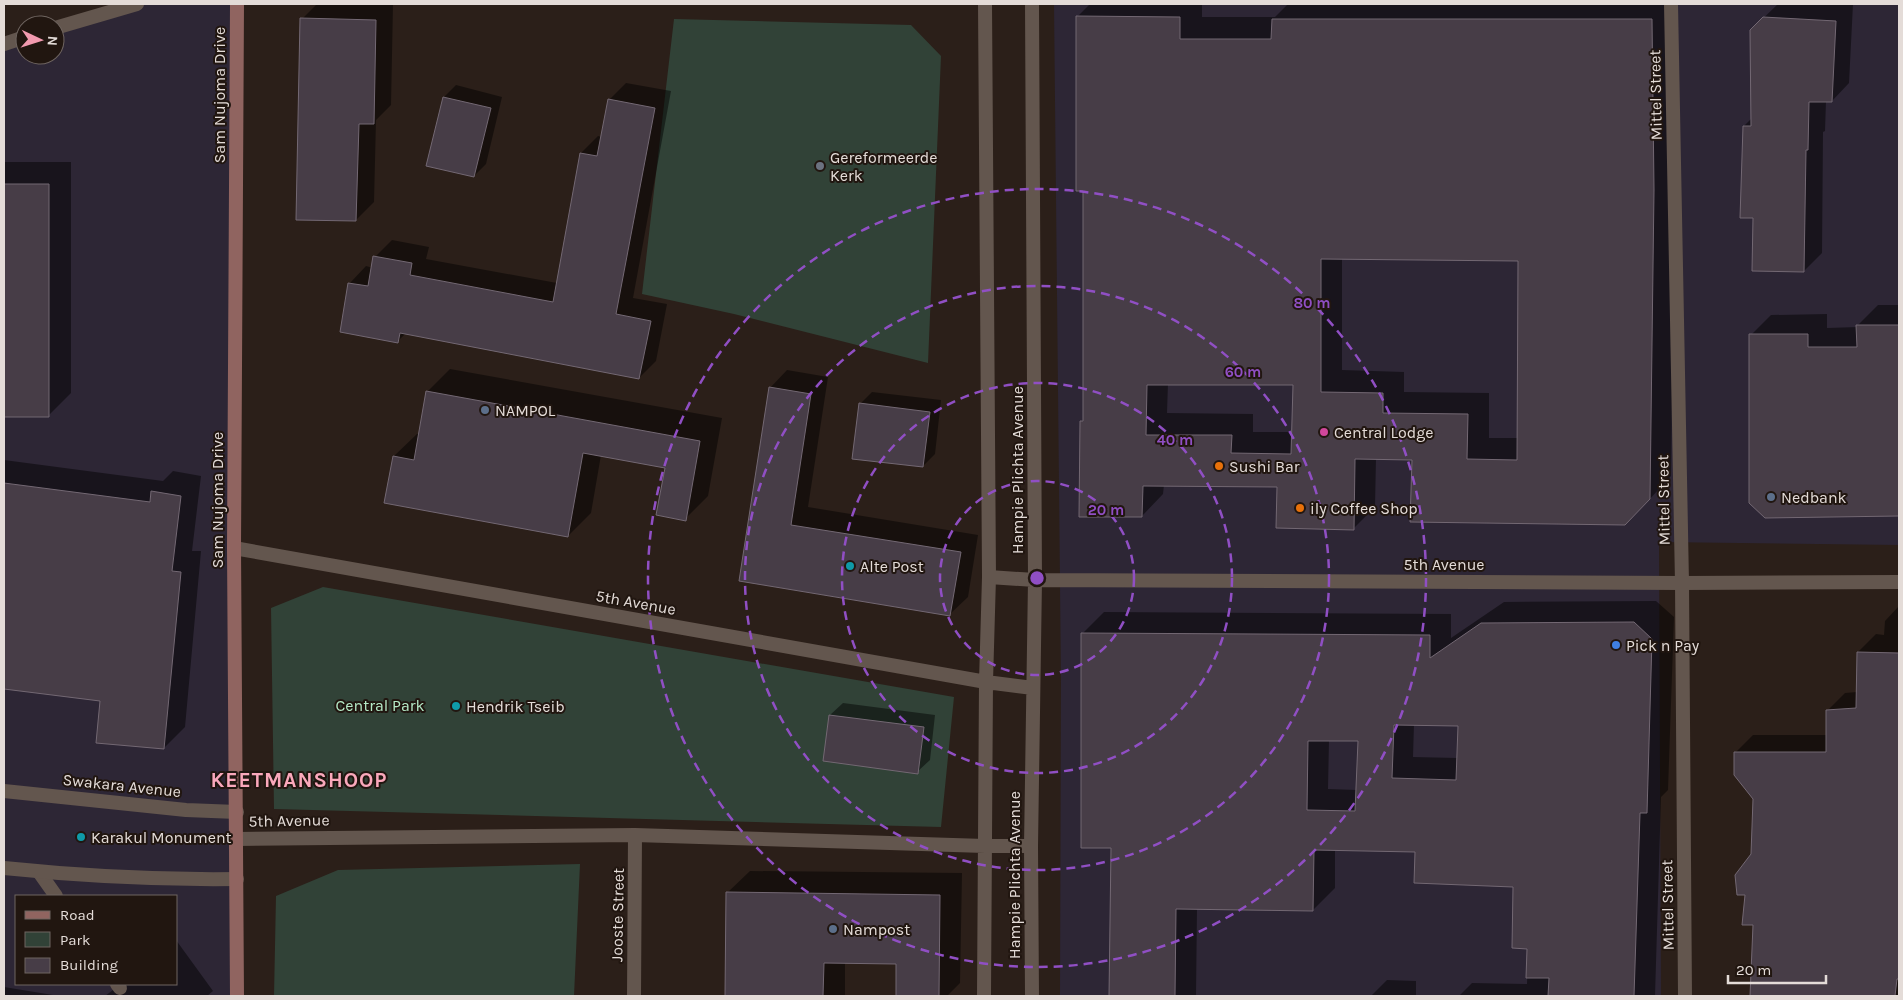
<svg xmlns="http://www.w3.org/2000/svg" width="1903" height="1000" font-family="Karla,sans-serif">
  <style>
    .commercial { fill: #2d2635; fill-rule: evenodd }
    .green { fill: #314237 }
    .shadow { fill: #0007; fill-rule: evenodd }
    .building { fill: #473d47; stroke: #736873; fill-rule: evenodd }
    .lines { fill: none; stroke-linecap: round; stroke-linejoin: round }
    .service { stroke: #63564e; stroke-width: 14 }
    .minor { stroke: #63564e; stroke-width: 14 }
    .tertiary { stroke: #63564e; stroke-width: 14 }
    .secondary { stroke: #906460; stroke-width: 14 }
    .ring { fill: none; stroke: #904fc4; stroke-width: 2.5; stroke-dasharray: 9 6 }
    .worship-dot { fill: #6b7280; stroke: #211610; stroke-width: 2 }
    .service-dot { fill: #5c6f8a; stroke: #211610; stroke-width: 2 }
    .hotel-dot { fill: #d1479c; stroke: #211610; stroke-width: 2 }
    .food-dot { fill: #e8710a; stroke: #211610; stroke-width: 2 }
    .culture-dot { fill: #0f9aa8; stroke: #211610; stroke-width: 2 }
    .shop-dot { fill: #3f7fe0; stroke: #211610; stroke-width: 2 }
    .labels { text-anchor: middle; stroke-width: 4; stroke-linejoin: round; paint-order: stroke }
    .street-label { font-size: 16px; fill: #e4dcd8; stroke: #211610 }
    .poi-label { font-size: 16px; fill: #e4dcd8; stroke: #211610; text-anchor: start }
    .park-label { font-size: 16px; fill: #b5eac7; stroke: #211610 }
    .district-label { font-size: 21px; font-weight: bold; letter-spacing: 1px; fill: #faa8bb; stroke: #211610 }
    .centre { fill: #904fc4; stroke: #211610; stroke-width: 2.5 }
    .ring-label { font-size: 15px; text-anchor: middle; font-weight: bold; fill: #904fc4; stroke: #211610; stroke-width: 4; stroke-linejoin: round; paint-order: stroke }
  </style>
  <rect width="100%" height="100%" fill="#2b1f19"/>
  <path class="commercial" d="M 137,4 L 237,4 L 237,996 L 4,996 L 4,44 L 25,37 L 25,55 L 55,55 L 55,28 ZM 16,896 L 176,896 L 176,984 L 16,984 Z
    M 1054,4 L 1899,4 L 1899,545 L 1659,542 L 1661,996 L 1060,996 L 1061,681 Z"/>
  <path class="green" d="M 674,19 L 911,25 L 941,56 L 928,363 L 734,314 L 642,294 Z
    M 323,587 L 954,697 L 941,827 L 274,809 L 271,608 Z
    M 580,864 L 574,996 L 274,996 L 276,896 L 338,870 Z"/>
  <path class="shadow" d="M 317,4 L 393,4 L 391,105 L 376,120 L 374,202 L 356,220 L 302,19 Z
    M 1090,4 L 1202,4 L 1202,17 L 1275,17 L 1288,4 L 1673,4 L 1675,167 L 1671,476 L 1647,502 L 1413,459 L 1376,458 L 1375,507 L 1353,529 L 1278,485 L 1164,485 L 1163,494 L 1142,516 L 1081,421 L 1084,419 L 1084,190 L 1077,17 ZM 1342,258 L 1519,260 L 1518,438 L 1489,438 L 1489,393 L 1404,392 L 1404,372 L 1342,370 ZM 1168,383 L 1294,383 L 1293,432 L 1253,432 L 1253,414 L 1167,413 Z
    M 1778,4 L 1853,4 L 1849,83 L 1832,101 L 1826,101 L 1825,131 L 1823,132 L 1822,253 L 1804,271 L 1754,217 L 1744,126 L 1752,118 L 1751,30 Z
    M 626,83 L 671,91 L 633,298 L 667,304 L 656,361 L 639,378 L 406,333 L 397,342 L 350,283 L 366,266 L 373,268 L 375,257 L 392,240 L 429,247 L 426,259 L 557,283 L 581,153 L 598,136 L 602,137 L 609,100 Z
    M 456,85 L 502,97 L 486,164 L 474,176 L 444,97 Z
    M 4,162 L 71,162 L 71,393 L 48,416 L 4,416 Z
    M 1878,305 L 1899,305 L 1899,514 L 1766,517 L 1751,335 L 1771,315 L 1827,314 L 1827,328 L 1858,327 L 1858,325 Z
    M 450,369 L 722,418 L 708,496 L 685,519 L 666,467 L 601,455 L 591,513 L 568,536 L 394,456 L 417,434 L 420,434 L 427,392 Z
    M 787,370 L 828,377 L 808,507 L 978,535 L 968,597 L 950,614 L 740,580 L 770,388 Z
    M 872,392 L 941,400 L 935,454 L 923,466 L 860,404 Z
    M 4,460 L 163,481 L 173,471 L 201,476 L 192,551 L 201,551 L 185,727 L 164,748 L 101,700 L 4,688 Z
    M 1656,601 L 1674,617 L 1668,790 L 1661,797 L 1655,996 L 1459,996 L 1472,983 L 1527,984 L 1528,947 L 1515,886 L 1416,851 L 1335,849 L 1335,888 L 1313,910 L 1197,908 L 1196,996 L 1111,996 L 1112,847 L 1082,634 L 1104,612 L 1451,614 L 1451,638 L 1504,602 ZM 1414,724 L 1459,725 L 1458,758 L 1413,757 ZM 1329,740 L 1359,740 L 1357,790 L 1328,789 Z
    M 1899,606 L 1899,996 L 1751,996 L 1754,923 L 1752,854 L 1754,798 L 1735,753 L 1753,735 L 1827,735 L 1828,710 L 1845,693 L 1857,692 L 1858,652 L 1876,634 L 1884,635 L 1885,621 Z
    M 843,703 L 935,715 L 930,760 L 917,772 L 830,715 Z
    M 750,871 L 962,873 L 960,983 L 947,996 L 897,996 L 898,963 L 845,962 L 845,996 L 726,996 L 727,893 Z
    M 176,940 L 213,991 L 207,996 L 105,996 L 121,984 L 176,984 Z
    M 1387,980 L 1416,981 L 1416,996 L 1371,996 Z
    M 4,987 L 59,996 L 4,996 Z"/>
  <path class="building" d="M 1076,16 L 1180,17 L 1180,39 L 1271,39 L 1272,19 L 1652,19 L 1654,190 L 1650,499 L 1625,525 L 1410,522 L 1412,460 L 1355,459 L 1354,530 L 1276,528 L 1277,487 L 1143,486 L 1142,517 L 1079,517 L 1080,421 L 1083,421 L 1083,191 L 1076,191 ZM 1321,259 L 1518,261 L 1517,460 L 1467,459 L 1468,414 L 1383,413 L 1383,393 L 1321,392 ZM 1147,385 L 1293,385 L 1291,454 L 1231,453 L 1232,435 L 1146,435 Z
    M 1763,17 L 1836,21 L 1832,102 L 1809,102 L 1808,150 L 1806,150 L 1804,272 L 1752,271 L 1753,218 L 1740,218 L 1743,126 L 1751,126 L 1750,30 Z
    M 300,18 L 376,20 L 374,124 L 359,124 L 356,221 L 296,220 Z
    M 443,97 L 491,108 L 474,177 L 426,166 Z
    M 608,99 L 655,108 L 616,314 L 651,321 L 639,379 L 400,333 L 398,343 L 340,332 L 348,283 L 368,286 L 373,256 L 412,263 L 410,275 L 553,302 L 580,153 L 597,156 Z
    M 4,184 L 49,184 L 49,417 L 4,417 Z
    M 1856,325 L 1899,325 L 1899,516 L 1765,518 L 1749,503 L 1749,334 L 1808,334 L 1808,347 L 1857,347 Z
    M 769,387 L 811,394 L 791,525 L 961,552 L 950,616 L 739,581 Z
    M 426,391 L 700,441 L 686,521 L 656,515 L 665,468 L 583,453 L 568,537 L 384,503 L 393,456 L 414,460 Z
    M 859,403 L 930,412 L 923,467 L 852,459 Z
    M 4,483 L 150,502 L 151,491 L 181,496 L 172,571 L 181,572 L 164,749 L 96,743 L 100,701 L 4,689 Z
    M 1634,622 L 1652,639 L 1647,813 L 1640,813 L 1634,996 L 1548,996 L 1549,978 L 1526,978 L 1527,949 L 1512,948 L 1513,887 L 1414,883 L 1415,852 L 1314,850 L 1313,911 L 1176,909 L 1175,996 L 1109,996 L 1111,848 L 1081,848 L 1081,633 L 1430,635 L 1430,658 L 1481,623 ZM 1394,725 L 1458,726 L 1456,780 L 1392,778 ZM 1308,741 L 1358,741 L 1355,811 L 1307,810 Z
    M 1857,652 L 1899,653 L 1899,979 L 1897,979 L 1895,996 L 1750,996 L 1753,925 L 1742,925 L 1745,895 L 1737,895 L 1735,875 L 1751,854 L 1753,799 L 1734,775 L 1734,752 L 1826,752 L 1826,710 L 1856,708 Z
    M 829,715 L 924,727 L 918,774 L 823,761 Z
    M 726,892 L 940,895 L 939,996 L 896,996 L 896,964 L 824,963 L 823,996 L 725,996 Z"/>
  <g class="lines">
    <path class="service" d="M 39,872 L 56,896
      M 117,984 L 120,988"/>
    <path class="minor" d="M 1032,4 L 1035,580 L 1031,846 L 1032,996
      M 1671,4 L 1682,583 L 1685,996
      M 55,28 L 137,4
      M 4,44 L 25,37
      M 234,548 L 986,682 L 1033,688
      M 989,577 L 1035,580 L 1682,583 L 1899,582
      M 237,839 L 635,835 L 985,846 L 1031,846
      M 634,996 L 635,835
      M 984,996 L 986,682 L 989,577 L 985,4"/>
    <path class="tertiary" d="M 4,791 L 186,810 L 237,812
      M 4,868 C 81,876 159,880 237,879"/>
    <path class="secondary" d="M 237,996 L 234,548 L 237,4"/>
  </g>
  <g class="ring">
    <circle cx="1037" cy="578" r="97"/>
    <circle cx="1037" cy="578" r="195"/>
    <circle cx="1037" cy="578" r="292"/>
    <circle cx="1037" cy="578" r="389"/>
  </g>
  <circle class="worship-dot" cx="820" cy="166" r="5"/>
  <g class="service-dot">
    <circle cx="485" cy="410" r="5"/>
    <circle cx="1771" cy="497" r="5"/>
    <circle cx="833" cy="929" r="5"/>
  </g>
  <circle class="hotel-dot" cx="1324" cy="432" r="5"/>
  <g class="food-dot">
    <circle cx="1219" cy="466" r="5"/>
    <circle cx="1300" cy="508" r="5"/>
  </g>
  <g class="culture-dot">
    <circle cx="850" cy="566" r="5"/>
    <circle cx="456" cy="706" r="5"/>
    <circle cx="81" cy="837" r="5"/>
  </g>
  <circle class="shop-dot" cx="1616" cy="645" r="5"/>
  <g class="labels">
    <g class="street-label">
      <text transform="translate(219 95) rotate(-90)" y="6">Sam Nujoma Drive</text>
      <text transform="translate(1655 95) rotate(-91)" y="6">Mittel Street</text>
      <text transform="translate(1017 470) rotate(-90)" y="6">Hampie Plichta Avenue</text>
      <text transform="translate(217 500) rotate(-90)" y="6">Sam Nujoma Drive</text>
      <text transform="translate(1663 500) rotate(-91)" y="6">Mittel Street</text>
      <text x="1444" y="570">5th Avenue</text>
      <text transform="translate(636 602) rotate(10)" y="6">5th Avenue</text>
      <text transform="translate(122 785) rotate(6)" y="6">Swakara Avenue</text>
      <text transform="translate(289 820) rotate(-1)" y="6">5th Avenue</text>
      <text transform="translate(1014 875) rotate(-90)" y="6">Hampie Plichta Avenue</text>
      <text transform="translate(1667 905) rotate(-91)" y="6">Mittel Street</text>
      <text transform="translate(617 915) rotate(-89)" y="6">Jooste Street</text>
    </g>
    <g class="poi-label">
      <text x="830" y="163">Gereformeerde<tspan x="830" dy="18">Kerk</tspan></text>
      <text x="495" y="416">NAMPOL</text>
      <text x="1334" y="438">Central Lodge</text>
      <text x="1229" y="472">Sushi Bar</text>
      <text x="1781" y="503">Nedbank</text>
      <text x="1310" y="514">ily Coffee Shop</text>
      <text x="860" y="572">Alte Post</text>
      <text x="1626" y="651">Pick n Pay</text>
      <text x="466" y="712">Hendrik Tseib</text>
      <text x="91" y="843">Karakul Monument</text>
      <text x="843" y="935">Nampost</text>
    </g>
    <g class="park-label">
      <text x="380" y="711">Central Park</text>
    </g>
    <g class="district-label">
      <text x="299" y="787">KEETMANSHOOP</text>
    </g>
  </g>
  <circle cx="1037" cy="578" r="8" class="centre"/>
  <g class="ring-label">
    <text x="1312" y="308">80 m</text>
    <text x="1243" y="377">60 m</text>
    <text x="1175" y="445">40 m</text>
    <text x="1106" y="515">20 m</text>
  </g>
  <rect width="1903" height="1000" fill="none" stroke="#e4dcd8" stroke-width="10"/>
  <rect x="15" y="895" width="162" height="90" fill="#211610" stroke="#6f6560"/>
  <rect x="25" y="911" width="25" height="8" fill="#906460" stroke="#6f6560"/>
  <text x="60" y="920" font-size="15" fill="#e4dcd8">Road</text>
  <rect x="25" y="932" width="25" height="15" fill="#314237" stroke="#6f6560"/>
  <text x="60" y="945" font-size="15" fill="#e4dcd8">Park</text>
  <rect x="25" y="958" width="25" height="15" fill="#473d47" stroke="#6f6560"/>
  <text x="60" y="970" font-size="15" fill="#e4dcd8">Building</text>
  <g transform="translate(40 40) rotate(94)"><circle r="24" fill="#211610" stroke="#6f6560"/>
  <path d="M0-4L9 19L0 12L-9 19Z" fill="#f29aaf"/>
  <text y="-8" font-size="14" font-weight="bold" text-anchor="middle" fill="#e4dcd8">N</text>
  </g>
  <path d="M1728 975v8h98v-8" fill="none" stroke="#e4dcd8" stroke-width="2.5"/>
  <text x="1736" y="975" font-size="15" fill="#e4dcd8" stroke="#211610" stroke-width="4" paint-order="stroke">20 m</text>
</svg>
